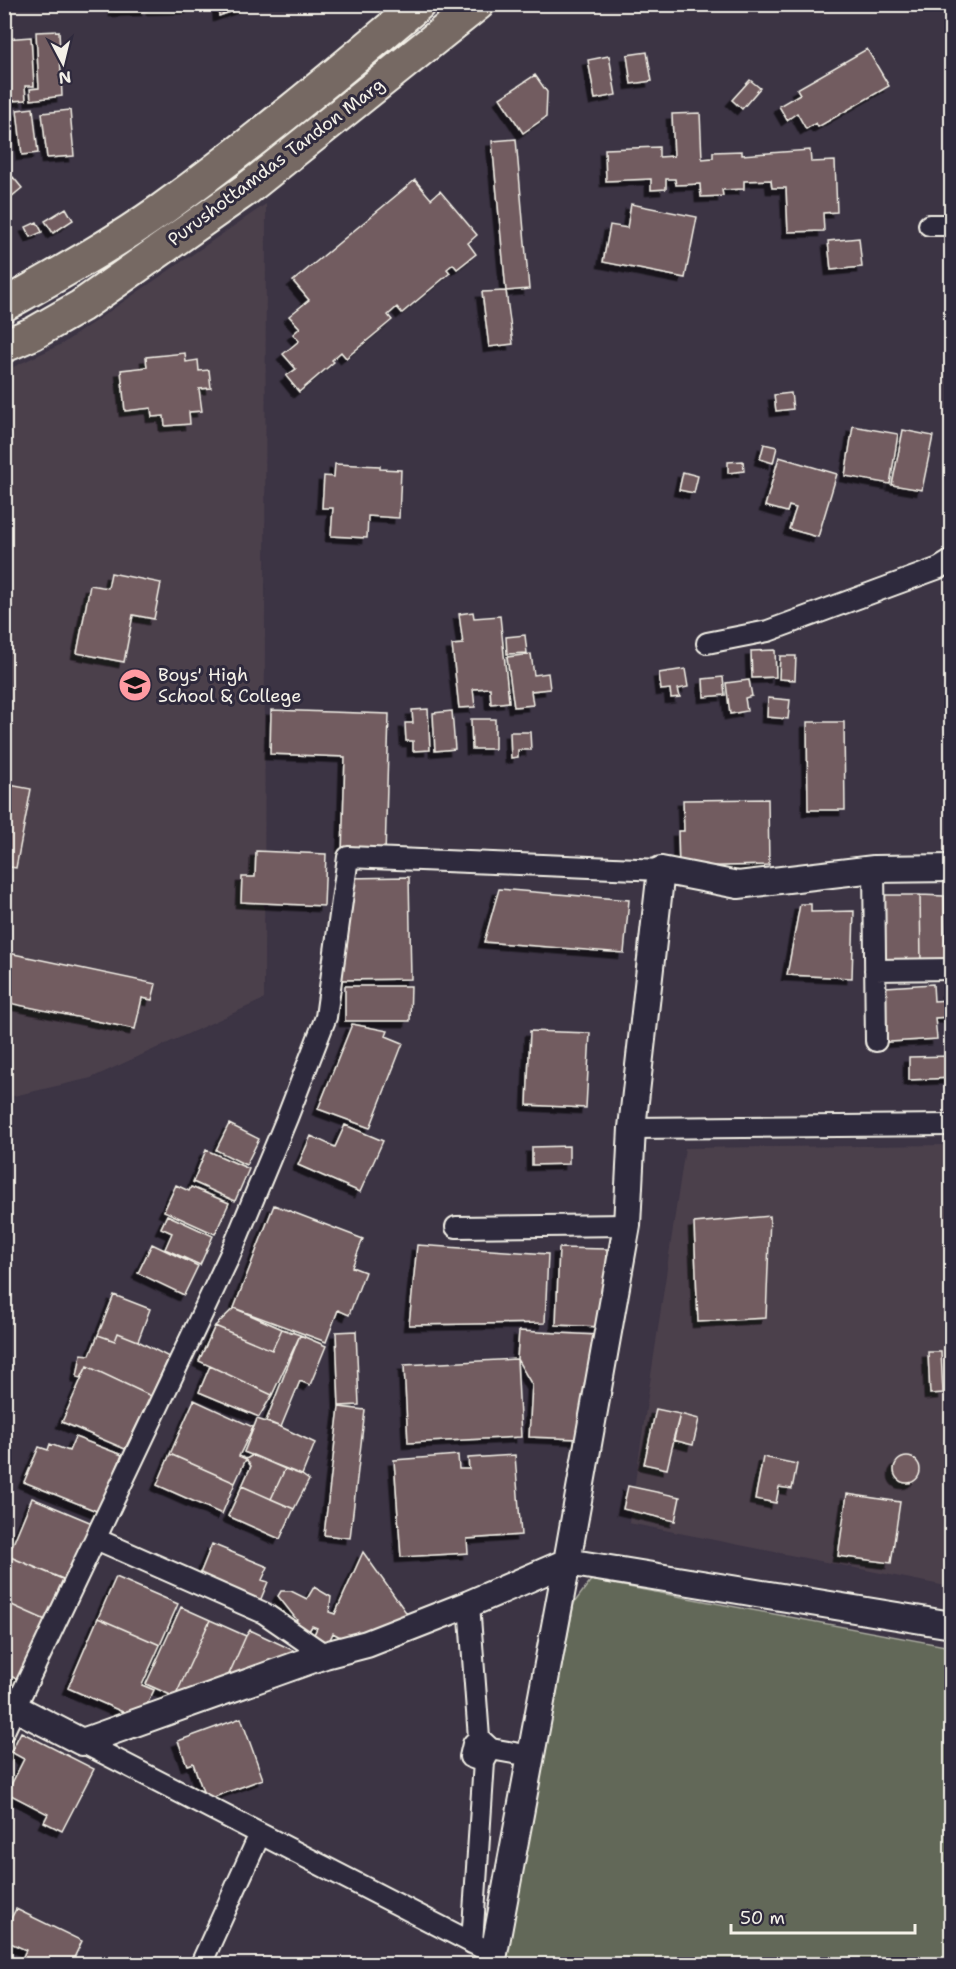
<svg xmlns="http://www.w3.org/2000/svg" width="956" height="1969" font-family="'Shantell Sans',sans-serif">
  <style>
    .built { fill: #4c404c }
    .green { fill: #626759; stroke: #abaca0; stroke-width: 1.5 }
    .building { fill: #725c60; stroke: #f4f1e8; stroke-width: 1.5; filter: url(#shadow) }
    .lines { fill: none; stroke-linecap: round; stroke-linejoin: round }
    .minor-casing { stroke: #f4f1e8; stroke-width: 24 }
    .tertiary-casing { stroke: #f4f1e8; stroke-width: 30 }
    .primary-casing { stroke: #f4f1e8; stroke-width: 36 }
    .minor { stroke: #2f2a3d; stroke-width: 20 }
    .tertiary { stroke: #2f2a3d; stroke-width: 26 }
    .primary { stroke: #766964; stroke-width: 32 }
    .labels { text-anchor: middle; stroke-width: 6; stroke-linejoin: round; paint-order: stroke }
    .street-label { font-size: 18px; fill: #f4f1e8; stroke: #2f2a3d }
    .poi-label { font-size: 18px; fill: #f4f1e8; stroke: #2f2a3d; text-anchor: start }
  </style>
  <defs>
    <filter id="shadow"><feDropShadow dx="-5.5" dy="5.5" stdDeviation="0" flood-color="#0009"/></filter>
  </defs>
  <rect width="100%" height="100%" fill="#3c3444"/>
  <filter id="ink" filterUnits="userSpaceOnUse"><feTurbulence type="fractalNoise" baseFrequency=".0167" numOctaves="2"/><feDisplacementMap in="SourceGraphic" scale="12" xChannelSelector="R" yChannelSelector="G"/><feConvolveMatrix kernelMatrix="1 2 1 2 8 2 1 2 1" color-interpolation-filters="sRGB"/></filter>
  <g filter="url(#ink)">
    <path class="built" d="M 266,204 L 264,999 L 91,1078 L 5,1098 L 5,371 L 62,344 Z
      M 951,1145 L 951,1587 L 629,1523 L 685,1148 Z"/>
    <path class="green" d="M 591,1580 L 951,1647 L 951,1964 L 504,1964 L 574,1603 Z"/>
    <path class="building" d="M 114,4 L 147,4 L 147,10 L 115,11 Z
      M 152,4 L 191,4 L 191,8 L 152,9 Z
      M 218,4 L 253,4 L 219,16 Z
      M 59,31 L 62,96 L 31,100 L 30,89 L 39,88 L 36,32 Z
      M 31,37 L 34,86 L 25,86 L 26,100 L 10,101 L 11,115 L 4,115 L 4,39 Z
      M 867,49 L 889,86 L 818,127 L 816,123 L 806,129 L 797,113 L 787,120 L 779,106 L 800,94 L 797,89 Z
      M 647,52 L 652,81 L 631,84 L 627,55 Z
      M 609,56 L 616,95 L 595,99 L 588,60 Z
      M 535,75 L 547,92 L 546,117 L 523,133 L 500,98 Z
      M 750,80 L 760,88 L 742,109 L 732,100 Z
      M 33,108 L 38,153 L 22,155 L 17,110 Z
      M 70,110 L 74,156 L 47,158 L 42,113 Z
      M 700,113 L 702,159 L 713,158 L 713,152 L 742,151 L 742,155 L 810,150 L 811,162 L 835,161 L 837,212 L 823,213 L 824,231 L 788,232 L 786,188 L 772,188 L 771,180 L 744,181 L 744,189 L 722,190 L 723,196 L 701,197 L 700,184 L 676,185 L 675,179 L 666,179 L 666,189 L 651,190 L 651,179 L 606,181 L 605,149 L 659,147 L 659,157 L 674,156 L 672,114 Z
      M 516,139 L 529,289 L 506,291 L 492,141 Z
      M 13,177 L 22,188 L 11,197 L 4,189 L 4,185 Z
      M 415,180 L 431,199 L 440,191 L 477,235 L 468,243 L 476,254 L 457,269 L 453,264 L 447,269 L 450,273 L 402,313 L 397,307 L 388,315 L 392,320 L 346,358 L 341,352 L 332,360 L 334,362 L 299,392 L 286,376 L 296,369 L 283,354 L 299,341 L 293,334 L 300,328 L 289,316 L 309,300 L 293,281 Z
      M 631,204 L 697,217 L 685,278 L 603,262 L 610,225 L 627,228 Z
      M 66,208 L 73,220 L 53,233 L 45,221 Z
      M 37,222 L 42,232 L 31,237 L 26,227 Z
      M 859,238 L 862,267 L 831,270 L 828,241 Z
      M 506,291 L 513,344 L 489,347 L 482,292 Z
      M 185,353 L 186,362 L 198,360 L 199,371 L 209,370 L 211,388 L 199,389 L 202,411 L 189,412 L 190,424 L 165,426 L 164,416 L 152,417 L 151,408 L 125,411 L 121,370 L 147,367 L 146,357 Z
      M 791,393 L 793,409 L 776,411 L 774,395 Z
      M 853,426 L 898,434 L 890,484 L 845,476 Z
      M 903,430 L 933,436 L 922,490 L 892,485 Z
      M 764,444 L 777,447 L 773,463 L 760,459 Z
      M 779,457 L 837,474 L 818,537 L 789,529 L 796,508 L 789,506 L 787,512 L 765,506 Z
      M 743,461 L 744,471 L 728,473 L 728,462 Z
      M 335,464 L 380,466 L 380,469 L 401,470 L 399,518 L 368,516 L 367,538 L 331,536 L 333,508 L 322,508 L 324,476 L 334,477 Z
      M 683,472 L 698,476 L 694,493 L 679,490 Z
      M 111,573 L 161,583 L 154,619 L 133,615 L 124,662 L 77,653 L 90,585 L 108,588 Z
      M 473,612 L 474,618 L 500,616 L 509,702 L 491,704 L 490,688 L 473,689 L 475,707 L 459,708 L 452,645 L 463,644 L 459,614 Z
      M 525,635 L 527,653 L 507,654 L 506,637 Z
      M 775,650 L 776,677 L 752,678 L 751,651 Z
      M 531,654 L 534,675 L 548,673 L 550,689 L 531,691 L 533,705 L 514,707 L 507,657 Z
      M 780,656 L 796,656 L 795,680 L 779,679 Z
      M 685,669 L 688,687 L 678,689 L 680,697 L 671,698 L 670,689 L 661,690 L 659,673 Z
      M 723,677 L 725,695 L 704,697 L 703,679 Z
      M 749,680 L 752,696 L 745,698 L 747,711 L 730,714 L 726,683 Z
      M 768,698 L 790,700 L 788,719 L 767,717 Z
      M 428,709 L 430,750 L 413,751 L 413,741 L 406,741 L 405,723 L 413,723 L 412,710 Z
      M 271,710 L 389,714 L 385,856 L 342,855 L 345,757 L 270,754 Z
      M 452,711 L 455,749 L 435,751 L 433,713 Z
      M 471,719 L 495,719 L 495,749 L 472,749 Z
      M 807,722 L 844,722 L 845,810 L 808,810 Z
      M 510,732 L 530,732 L 531,750 L 518,750 L 518,757 L 511,758 Z
      M 4,784 L 31,789 L 16,868 L 4,866 Z
      M 768,799 L 769,865 L 679,867 L 678,831 L 684,831 L 683,800 Z
      M 256,851 L 326,854 L 324,906 L 241,902 L 242,877 L 255,877 Z
      M 409,877 L 411,979 L 340,980 L 347,878 Z
      M 499,889 L 629,900 L 624,953 L 484,942 Z
      M 882,895 L 920,895 L 921,963 L 882,963 Z
      M 920,895 L 944,896 L 945,946 L 952,946 L 952,962 L 921,963 Z
      M 800,904 L 811,904 L 811,912 L 854,911 L 852,978 L 787,975 Z
      M 4,952 L 156,984 L 152,1000 L 142,998 L 135,1029 L 4,1002 Z
      M 933,984 L 934,1001 L 948,1000 L 947,991 L 952,991 L 952,1031 L 949,1017 L 935,1018 L 937,1039 L 874,1043 L 870,988 Z
      M 345,986 L 411,986 L 410,1021 L 345,1021 Z
      M 352,1024 L 388,1031 L 386,1036 L 403,1043 L 370,1128 L 318,1109 Z
      M 530,1031 L 590,1033 L 586,1108 L 527,1105 Z
      M 952,1056 L 952,1078 L 909,1080 L 909,1057 Z
      M 229,1124 L 259,1139 L 246,1165 L 216,1150 Z
      M 345,1125 L 383,1141 L 360,1192 L 298,1165 L 311,1136 L 335,1147 Z
      M 569,1146 L 569,1164 L 532,1165 L 532,1147 Z
      M 206,1150 L 249,1169 L 235,1201 L 193,1182 Z
      M 176,1185 L 189,1191 L 191,1187 L 229,1203 L 215,1234 L 164,1211 Z
      M 274,1205 L 363,1239 L 352,1267 L 365,1272 L 349,1315 L 338,1310 L 326,1342 L 234,1308 Z
      M 167,1215 L 213,1236 L 200,1265 L 165,1249 L 172,1233 L 161,1228 Z
      M 770,1216 L 766,1318 L 698,1322 L 694,1223 Z
      M 152,1244 L 198,1266 L 184,1295 L 138,1273 Z
      M 417,1245 L 548,1254 L 545,1323 L 409,1325 Z
      M 559,1248 L 607,1249 L 604,1327 L 556,1325 Z
      M 114,1295 L 150,1309 L 138,1341 L 118,1333 L 115,1341 L 98,1335 Z
      M 234,1308 L 282,1329 L 272,1350 L 215,1326 Z
      M 215,1326 L 272,1350 L 282,1329 L 300,1335 L 272,1395 L 199,1361 Z
      M 356,1331 L 359,1405 L 339,1406 L 336,1332 Z
      M 519,1331 L 597,1335 L 579,1439 L 529,1437 L 532,1385 L 517,1359 Z
      M 118,1333 L 138,1341 L 169,1357 L 151,1396 L 87,1366 L 81,1378 L 77,1377 L 81,1354 L 90,1355 L 98,1335 L 115,1341 Z
      M 300,1335 L 326,1346 L 310,1385 L 300,1381 L 281,1427 L 266,1421 Z
      M 928,1352 L 941,1352 L 943,1393 L 930,1394 Z
      M 517,1359 L 521,1437 L 408,1443 L 404,1365 Z
      M 87,1366 L 151,1396 L 125,1449 L 62,1422 Z
      M 210,1366 L 272,1395 L 259,1417 L 199,1392 Z
      M 194,1400 L 253,1427 L 239,1456 L 246,1459 L 235,1483 L 170,1454 Z
      M 339,1407 L 365,1410 L 350,1538 L 324,1535 Z
      M 656,1409 L 680,1414 L 667,1469 L 644,1464 Z
      M 680,1414 L 699,1419 L 693,1445 L 673,1440 Z
      M 257,1419 L 281,1427 L 315,1443 L 302,1475 L 244,1452 Z
      M 75,1437 L 122,1455 L 99,1512 L 24,1482 L 39,1447 L 48,1450 L 50,1444 L 69,1451 Z
      M 170,1454 L 235,1483 L 222,1514 L 157,1485 Z
      M 253,1455 L 285,1469 L 271,1499 L 242,1486 L 251,1466 L 246,1459 Z
      M 458,1455 L 459,1469 L 469,1469 L 468,1458 L 515,1455 L 521,1535 L 467,1539 L 468,1553 L 401,1557 L 394,1460 Z
      M894 1470a13 13 0 1 1 26 0a13 13 0 1 1-26 0Z
      M 763,1457 L 797,1464 L 792,1489 L 779,1487 L 776,1503 L 755,1499 Z
      M 285,1469 L 302,1475 L 309,1480 L 294,1509 L 271,1499 Z
      M 242,1486 L 294,1509 L 280,1539 L 228,1516 Z
      M 628,1486 L 680,1497 L 675,1521 L 623,1509 Z
      M 847,1494 L 900,1502 L 891,1563 L 838,1556 Z
      M 32,1498 L 92,1523 L 67,1581 L 8,1556 Z
      M 212,1544 L 268,1567 L 262,1580 L 268,1582 L 260,1601 L 199,1576 Z
      M 363,1552 L 408,1615 L 367,1644 L 358,1631 L 346,1640 L 333,1633 L 326,1648 L 311,1641 L 317,1628 L 312,1626 L 306,1636 L 292,1629 L 297,1620 L 278,1596 L 281,1591 L 291,1591 L 307,1599 L 314,1587 L 331,1597 L 329,1612 L 335,1614 Z
      M 8,1556 L 63,1579 L 56,1595 L 61,1598 L 50,1622 L 5,1602 Z
      M 116,1577 L 178,1604 L 160,1645 L 98,1618 Z
      M 5,1602 L 50,1622 L 23,1682 L 4,1673 Z
      M 181,1607 L 210,1620 L 175,1697 L 146,1684 Z
      M 98,1618 L 160,1645 L 142,1685 L 154,1690 L 143,1713 L 135,1709 L 132,1716 L 68,1688 Z
      M 210,1620 L 246,1636 L 225,1683 L 175,1697 Z
      M 250,1630 L 299,1653 L 225,1683 L 246,1636 Z
      M 241,1718 L 263,1779 L 206,1800 L 193,1763 L 187,1765 L 178,1741 Z
      M 21,1732 L 94,1769 L 62,1831 L 44,1822 L 48,1814 L 7,1793 L 24,1759 L 11,1752 Z
      M 16,1909 L 82,1941 L 71,1964 L 20,1963 L 26,1950 L 4,1940 L 4,1932 Z"/>
    <g class="lines">
      <g class="minor-casing">
        <path id="minor" d="M 929,225 L 952,225
          M 707,643 L 768,631 L 939,568 L 952,560
          M 874,869 L 876,1041
          M 875,970 L 952,969
          M 632,1128 L 952,1125
          M 456,1227 L 627,1225
          M 96,1539 L 264,1613 L 325,1655
          M 469,1604 L 479,1738 L 473,1744 L 470,1757 L 484,1762 L 491,1749 L 479,1738
          M 4,1731 L 230,1255 L 287,1118 L 326,1017 L 348,857 L 661,870
          M 82,1742 L 494,1954
          M 491,1749 L 531,1756
          M 472,1943 L 484,1762
          M 201,1964 L 260,1834"/>
      </g>
      <g class="tertiary-casing">
        <path id="tertiary" d="M 4,1702 L 82,1742 L 325,1655 L 367,1644 L 469,1604 L 567,1562 L 952,1625
          M 492,1964 L 567,1562 L 627,1225 L 632,1128 L 661,870 L 738,885 L 874,869 L 952,868"/>
      </g>
      <g class="primary-casing">
        <path id="primary" d="M 4,305 C 57,275 112,245 161,210 C 250,146 335,75 419,4
          M 4,346 L 34,333 L 81,306 L 247,189 L 478,4"/>
      </g>
      <use href="#minor" class="minor"/>
      <use href="#tertiary" class="tertiary"/>
      <use href="#primary" class="primary"/>
    </g>
  </g>
  <defs>
    <g id="school-disc" transform="scale(1.725)"><circle r="9.5" fill="#ff9aa2" stroke="#2f2a3d"/><path d="M0-5L7-2L0 1L-7-2ZM-4 1L0 2.5L4 1V4Q0 6-4 4Z" fill="#111"/></g>
  </defs>
  <g fill-rule="evenodd">
    <use href="#school-disc" x="135" y="685"/>
  </g>
  <g class="labels">
    <g class="street-label">
      <text transform="translate(276 162) rotate(-37)" y="6">Purushottamdas Tandon Marg</text>
    </g>
    <g class="poi-label">
      <text x="158" y="681">Boys' High<tspan x="158" dy="21">School &amp; College</tspan></text>
    </g>
  </g>
  <rect width="956" height="1969" fill="none" stroke="#2f2a3d" stroke-width="24"/>
  <rect x="12" y="12" width="932" height="1945" fill="none" stroke="#f4f1e8" stroke-width="2" filter="url(#ink)"/>
  <g transform="translate(63 63) rotate(173)" stroke="#2f2a3d" stroke-width="4.5" paint-order="stroke">
  <path d="M0-4.5L10 22L0 15L-10 22Z" fill="#f4f1e8"/>
  <text y="-9" font-size="16" font-weight="bold" text-anchor="middle" fill="#f4f1e8">N</text>
  </g>
  <path d="M731 1924v9h184v-9" fill="none" stroke="#f4f1e8" stroke-width="3"/>
  <text x="740" y="1924" font-size="18" fill="#f4f1e8" stroke="#2f2a3d" stroke-width="4.5" paint-order="stroke">50 m</text>
</svg>
